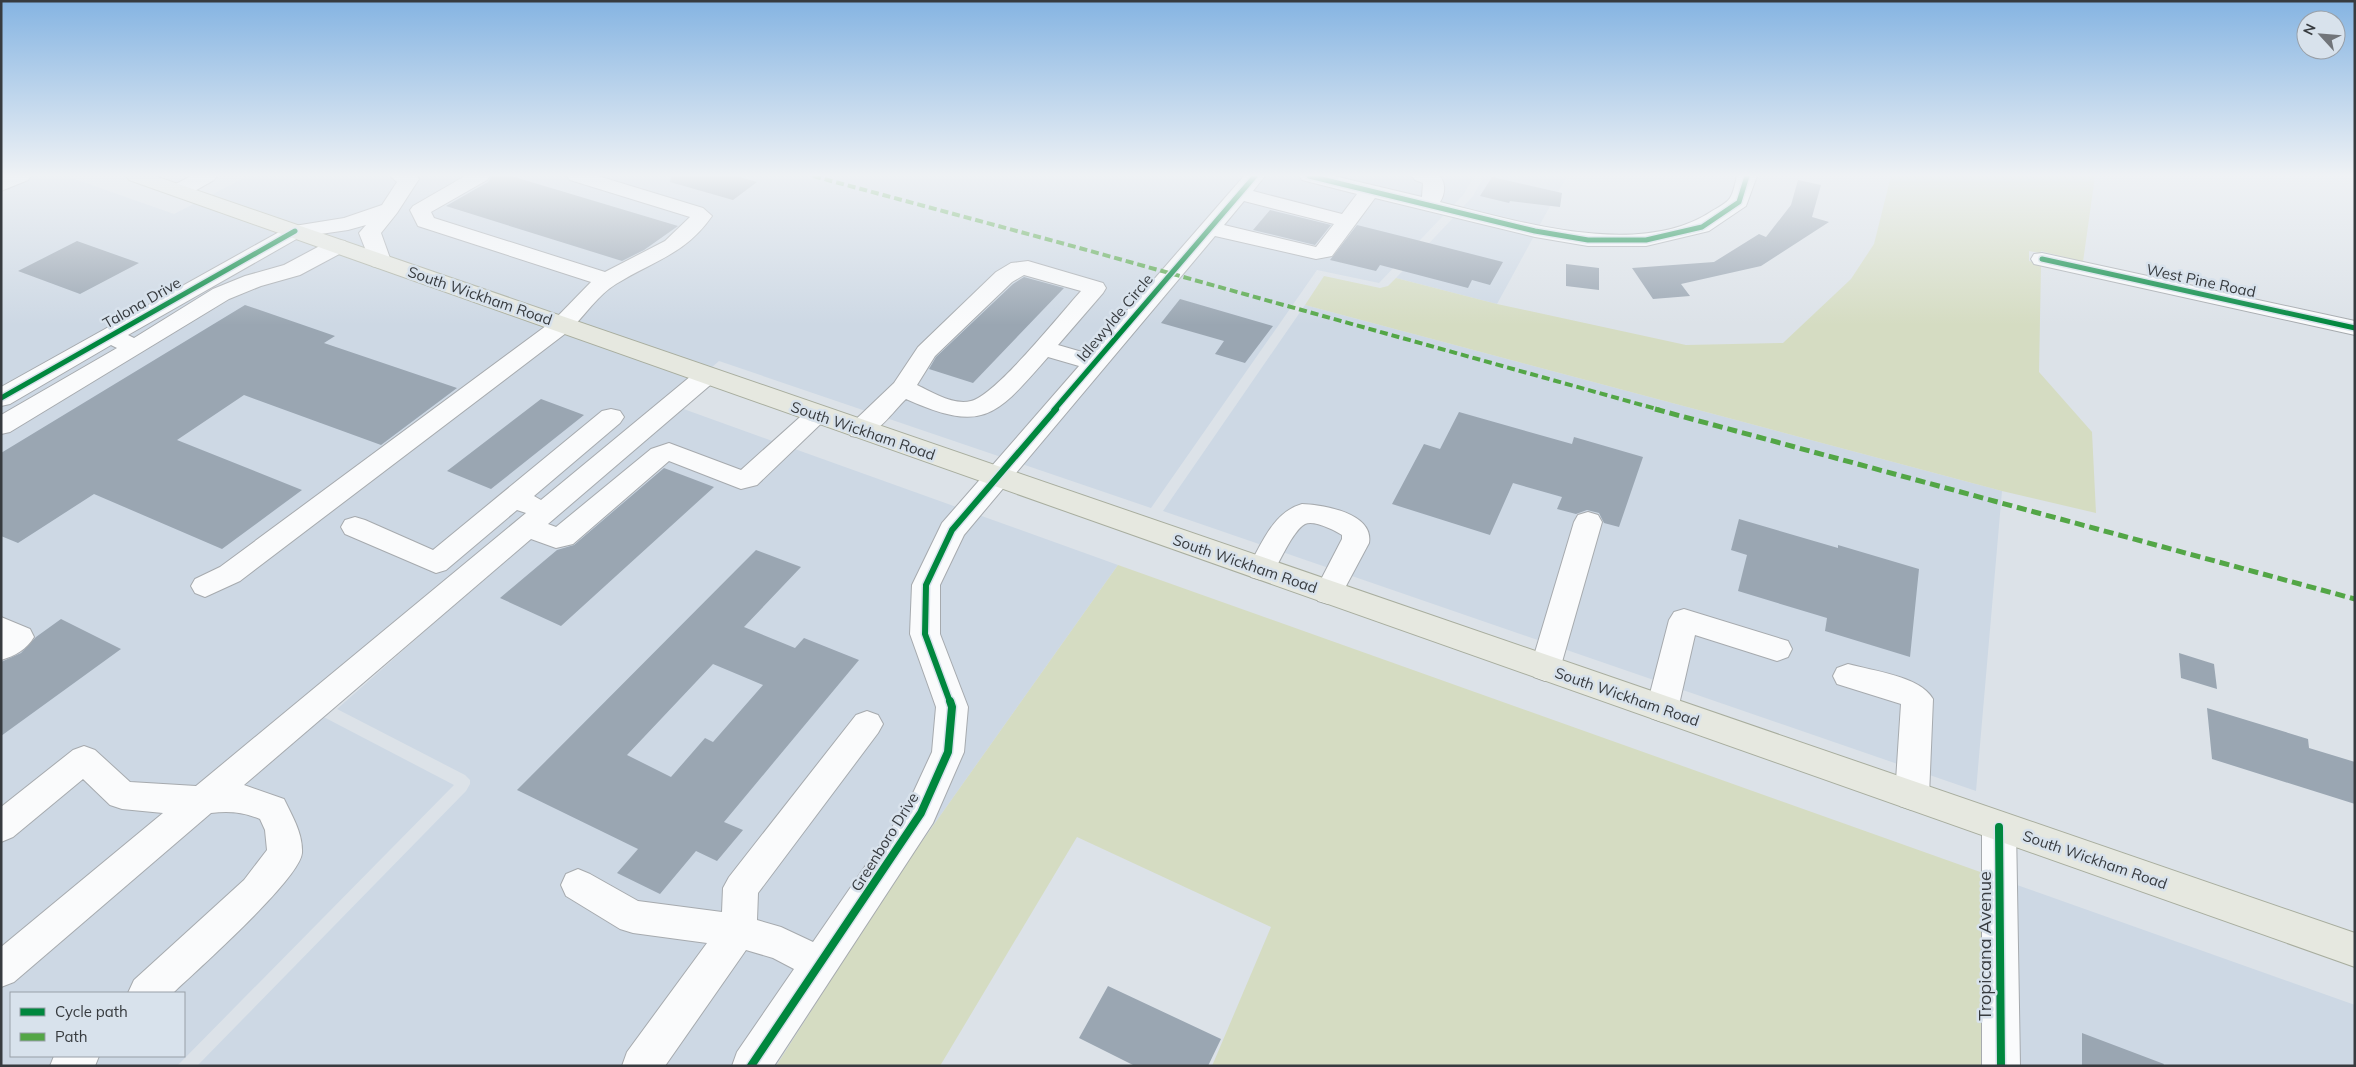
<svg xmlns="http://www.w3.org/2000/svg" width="2356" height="1067" font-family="Mulish,sans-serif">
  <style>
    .built { fill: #cdd8e4; fill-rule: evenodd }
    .green { fill: #d5dcc2 }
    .building { fill: #9aa6b2; fill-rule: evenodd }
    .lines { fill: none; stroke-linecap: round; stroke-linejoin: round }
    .minor-casing { stroke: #a6aaae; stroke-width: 2 }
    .major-casing { stroke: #a8ad9e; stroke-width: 2 }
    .minor { fill: #fafbfc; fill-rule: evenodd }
    .major { fill: #e6e8e0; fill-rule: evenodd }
    .quiet-far1 { stroke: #53a646; stroke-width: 4; stroke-dasharray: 8 4; stroke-linecap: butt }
    .quiet { stroke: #53a646; stroke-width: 5; stroke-dasharray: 10 5; stroke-linecap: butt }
    .cycleway-far2-casing { stroke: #d8e2ec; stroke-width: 8 }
    .cycleway-far1-casing { stroke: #d8e2ec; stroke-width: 9 }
    .cycleway-casing { stroke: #d8e2ec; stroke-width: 11 }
    .cycleway-far2 { stroke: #00873e; stroke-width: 5 }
    .cycleway-far1 { stroke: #00873e; stroke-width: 6 }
    .cycleway { stroke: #00873e; stroke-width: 8 }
    .labels { text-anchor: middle; stroke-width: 5; stroke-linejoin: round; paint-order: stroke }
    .street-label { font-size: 15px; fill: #373b3f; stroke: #d8e2ec }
    .near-street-label { font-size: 18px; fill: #373b3f; stroke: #d8e2ec }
  </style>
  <rect width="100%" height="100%" fill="#dce2e8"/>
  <path class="built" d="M 1,176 L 66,176 L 174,214 L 248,176 L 1474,176 L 1464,194 L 1379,283 L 1317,270 L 1151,508 L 719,361 L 316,713 L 454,785 L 177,1066 L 1,1066 ZM 11,993 L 184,993 L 184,1056 L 11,1056 Z
    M 1484,176 L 1567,176 L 1539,226 L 1462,208 L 1473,196 Z
    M 1454,217 L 1534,236 L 1497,304 L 1396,278 Z
    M 1305,305 L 2002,491 L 1976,791 L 1163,511 Z
    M 678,407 L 1118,565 L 896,878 L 776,1066 L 197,1066 L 466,791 L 470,784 L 470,780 L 465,775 L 337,709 Z
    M 2000,879 L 2355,1005 L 2355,1066 L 1995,1066 Z"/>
  <path class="green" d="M 1891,176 L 2095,176 L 2083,262 L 2041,251 L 2040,253 L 2029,251 L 2029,261 L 2041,264 L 2039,372 L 2092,432 L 2096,513 L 2002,491 L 1305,305 L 1324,276 L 1380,288 L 1388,286 L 1396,278 L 1497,304 L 1686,345 L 1783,343 L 1851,279 L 1874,244 Z
    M 1118,565 L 2000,879 L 1995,1066 L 1212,1066 L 1271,927 L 1077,837 L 940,1066 L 776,1066 L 896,878 Z"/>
  <path class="building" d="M 492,176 L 511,176 L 678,226 L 644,250 L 622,261 L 446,206 L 488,182 Z
    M 671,176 L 736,176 L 757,182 L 733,200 L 670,182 Z
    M 1492,177 L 1562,193 L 1560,207 L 1510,201 L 1509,203 L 1480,196 Z
    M 1798,180 L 1821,185 L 1812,217 L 1829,222 L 1761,266 L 1681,284 L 1690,296 L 1653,299 L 1632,268 L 1714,262 L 1759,234 L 1766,237 L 1791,205 Z
    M 1270,210 L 1307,219 L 1331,225 L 1315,245 L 1253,230 Z
    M 1357,225 L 1405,237 L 1503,262 L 1490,285 L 1472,280 L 1468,288 L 1380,265 L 1376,271 L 1330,260 Z
    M 77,241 L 139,263 L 80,294 L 18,271 Z
    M 1566,264 L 1599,268 L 1599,290 L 1566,286 Z
    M 1024,277 L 1064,288 L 973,383 L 929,369 L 936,357 L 1013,284 Z
    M 1180,299 L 1273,326 L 1245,363 L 1215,354 L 1224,341 L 1161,323 Z
    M 245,305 L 335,336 L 324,343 L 457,388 L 381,445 L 244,395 L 177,440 L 302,490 L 222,549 L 94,494 L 18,543 L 1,536 L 1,453 Z
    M 541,399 L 584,415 L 491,489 L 447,471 Z
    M 1459,412 L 1572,444 L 1574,437 L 1643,457 L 1619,527 L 1604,523 L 1599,513 L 1587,510 L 1576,514 L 1557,509 L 1562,497 L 1513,483 L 1490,535 L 1392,504 L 1424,444 L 1440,449 Z
    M 664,468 L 714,487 L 561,626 L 500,598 L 557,550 L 574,545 Z
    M 1739,519 L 1838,548 L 1838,545 L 1919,569 L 1910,657 L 1825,631 L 1827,618 L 1738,591 L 1747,555 L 1731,550 Z
    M 756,550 L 801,567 L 744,627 L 795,648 L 804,638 L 859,660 L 724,822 L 743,830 L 717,861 L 696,851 L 660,894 L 617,873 L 638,849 L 517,790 ZM 713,664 L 763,685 L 713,742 L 705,738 L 671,777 L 627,755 Z
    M 61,619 L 121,649 L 1,736 L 1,662 L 21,653 L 36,637 Z
    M 2179,653 L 2214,664 L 2217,689 L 2181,678 Z
    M 2207,708 L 2308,739 L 2309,748 L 2355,762 L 2355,804 L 2212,759 Z
    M 1108,986 L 1221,1039 L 1208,1066 L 1135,1066 L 1079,1038 Z
    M 2082,1033 L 2164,1064 L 2163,1066 L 2082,1066 Z"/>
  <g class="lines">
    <g class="minor-casing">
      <path id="minor" d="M 4,176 L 31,176 L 28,180 L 1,191 L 1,177 Z
        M 191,176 L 217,176 L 214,180 C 201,187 187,198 172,194 L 169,190 L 172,186 Z
        M 390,176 L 417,176 L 419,179 L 397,213 L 381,233 L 391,261 L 388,266 L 380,268 L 372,266 L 359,233 L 366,225 L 348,230 L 300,237 L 128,335 L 134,338 L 213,289 L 245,276 L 284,265 L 329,241 L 337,240 L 345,241 L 348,246 L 345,251 L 300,275 L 261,286 L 229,299 L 10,432 L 1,434 L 1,415 L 117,348 L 111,345 L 10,404 L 1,406 L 1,387 L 288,227 L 344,218 L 382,205 L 397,182 Z
        M 465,176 L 490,176 L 487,180 L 431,212 L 434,218 L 605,272 L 665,241 L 690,217 L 570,180 L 567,176 L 598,176 L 703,208 L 712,216 C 686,254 653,261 616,284 C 598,295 585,315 570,330 L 240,581 L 205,597 L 195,593 L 191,586 L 195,579 L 220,567 L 554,320 L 591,282 L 418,226 L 410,210 L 413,206 Z
        M 1244,176 L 1265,176 L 1253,191 L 1342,214 L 1357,194 L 1302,180 L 1299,176 L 1334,176 L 1422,197 L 1423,183 L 1415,180 L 1412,176 L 1440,176 C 1446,184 1445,194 1440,202 C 1518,221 1639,260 1712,211 C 1717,208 1727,203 1730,198 C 1734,192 1735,183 1737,176 L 1757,176 L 1746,206 L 1709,231 L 1646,246 L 1588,246 L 1535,237 L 1375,198 L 1332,256 L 1316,259 L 1215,236 L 964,535 L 940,585 L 940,634 L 968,707 L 964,752 L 933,823 L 774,1066 L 732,1066 L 737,1052 L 794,969 L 773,958 L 746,950 L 665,1066 L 622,1066 L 627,1052 L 707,943 L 633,933 L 620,929 L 566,896 L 561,885 L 566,874 L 578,869 L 590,874 L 638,901 L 722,912 L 723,888 L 729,877 L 856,715 L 867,711 L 878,715 L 883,724 L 878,733 L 758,893 L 757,920 L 781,927 L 813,942 L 908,804 L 932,752 L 936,707 L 910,634 L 912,585 L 942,523 L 1079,366 L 1048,357 C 996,416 984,434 906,399 C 891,413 874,442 851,436 L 847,430 L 851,424 L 894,383 L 918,347 L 996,272 L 1011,263 L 1028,261 L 1103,283 L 1106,288 L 1103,293 L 1058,345 L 1089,354 ZM 1244,201 L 1334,224 L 1316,247 L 1224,225 ZM 1024,275 L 1081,291 C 1061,313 996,395 971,401 C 954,406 932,392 917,385 L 935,356 L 1012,282 Z
        M 2042,253 L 2355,321 L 2355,335 L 2034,264 L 2031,259 L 2034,254 Z
        M 706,369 L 715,371 L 718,376 L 715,381 L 548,524 L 556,527 L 651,449 L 669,443 L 741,470 L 809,409 L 818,407 L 827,409 L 830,415 L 757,485 L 741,489 L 669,461 L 573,544 L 556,548 L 531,539 L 244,785 L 284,799 C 292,816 303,833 302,853 C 300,879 196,971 173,993 L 128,993 L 134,980 L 244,880 L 267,850 L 265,830 L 260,819 C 243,812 229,811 211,813 L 14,982 L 1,987 L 1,947 L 163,813 L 122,809 L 110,805 L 83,779 L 13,837 L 1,842 L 1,807 L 73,750 L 84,746 L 95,750 L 130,782 L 196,786 L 526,513 L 517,510 L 446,570 L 436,573 L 345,534 L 341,527 L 345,520 L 355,517 L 365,520 L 433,550 L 602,411 L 611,409 L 620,411 L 624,417 L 620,423 L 534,496 L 541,500 L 697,371 Z
        M 1302,504 C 1324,505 1374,513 1369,543 L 1338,601 L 1328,604 L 1318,601 L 1314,593 L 1342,539 L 1342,535 C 1334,530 1314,520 1305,524 C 1293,530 1278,565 1271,577 L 1261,580 L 1251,577 L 1247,570 C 1261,545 1273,512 1302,504 Z
        M 1588,512 L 1598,515 L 1602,522 L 1560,669 L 1556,677 L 1545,681 L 1534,677 L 1530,669 L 1574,522 L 1578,515 Z
        M 1684,609 L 1788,641 L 1792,649 L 1788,657 L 1777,661 L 1695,635 L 1678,709 L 1673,718 L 1662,722 L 1651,718 L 1646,709 L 1669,620 L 1674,612 Z
        M 1,617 L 30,629 L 34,637 C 27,649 15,656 1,660 Z
        M 1848,664 C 1873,671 1920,676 1933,699 L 1929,796 L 1924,806 L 1912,810 L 1900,806 L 1895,796 L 1901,704 L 1837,684 L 1833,676 L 1837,668 Z
        M 1999,812 L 2011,817 L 2016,827 L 2020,1066 L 1982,1066 L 1982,827 L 1987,817 Z
        M 54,1056 L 99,1056 L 95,1066 L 50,1066 Z"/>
    </g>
    <g class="major-casing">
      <path id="major" d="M 126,176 L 155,176 L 2355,933 L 2355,967 L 129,180 Z"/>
    </g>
    <use href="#minor" class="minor"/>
    <use href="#major" class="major"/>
    <path class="quiet-far1" d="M 813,176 L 1076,247 L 1660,410"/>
    <path class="quiet" d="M 1655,409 L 2355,599"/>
    <g class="cycleway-far2-casing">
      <path id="cycleway-far2" d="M 1309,176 L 1535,231 L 1588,240 L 1646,240 L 1702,227 L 1739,202 L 1747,176
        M 2042,259 L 2355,328
        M 1,398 L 295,231
        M 1054,410 L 1255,176"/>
    </g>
    <g class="cycleway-far1-casing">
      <path id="cycleway-far1" d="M 950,702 L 925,634 L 926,585 L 952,530 L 1056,409"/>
    </g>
    <g class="cycleway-casing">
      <path id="cycleway" d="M 1999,827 L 2001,1066
        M 751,1066 L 921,813 L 948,752 L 952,707 L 950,701"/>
    </g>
    <use href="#cycleway-far2" class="cycleway-far2"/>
    <use href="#cycleway-far1" class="cycleway-far1"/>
    <use href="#cycleway" class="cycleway"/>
  </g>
  <linearGradient id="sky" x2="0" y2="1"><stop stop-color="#85b4e2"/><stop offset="0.54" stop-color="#eff2f5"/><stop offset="1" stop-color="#eff2f5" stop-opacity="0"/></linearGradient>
  <rect width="2356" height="325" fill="url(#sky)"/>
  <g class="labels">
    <g class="street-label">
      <text transform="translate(2201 281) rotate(12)" y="5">West Pine Road</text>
      <text transform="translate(480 296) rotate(19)" y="5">South Wickham Road</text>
      <text transform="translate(142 303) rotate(-30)" y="5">Talona Drive</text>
      <text transform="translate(1115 318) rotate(-50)" y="5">Idlewylde Circle</text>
      <text transform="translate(863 431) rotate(19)" y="5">South Wickham Road</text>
      <text transform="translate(1245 564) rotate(19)" y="5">South Wickham Road</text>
      <text transform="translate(1627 697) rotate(19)" y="5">South Wickham Road</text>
      <text transform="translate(885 842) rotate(-58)" y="5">Greenboro Drive</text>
      <text transform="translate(2095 860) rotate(19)" y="5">South Wickham Road</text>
    </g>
    <g class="near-street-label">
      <text transform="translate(1985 946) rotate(-90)" y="6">Tropicana Avenue</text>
    </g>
  </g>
  <rect width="2356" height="1067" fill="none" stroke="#373b3f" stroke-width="5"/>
  <rect x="10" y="992" width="175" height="65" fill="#d8e2ec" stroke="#989fa7"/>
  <rect x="20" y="1008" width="25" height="8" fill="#00873e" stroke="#989fa7"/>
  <text x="55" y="1017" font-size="15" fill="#373b3f">Cycle path</text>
  <rect x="20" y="1033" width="25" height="8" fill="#53a646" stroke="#989fa7"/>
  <text x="55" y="1042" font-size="15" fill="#373b3f">Path</text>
  <g transform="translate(2321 35) rotate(296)"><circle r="24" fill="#d8e2ec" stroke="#989fa7"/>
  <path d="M0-4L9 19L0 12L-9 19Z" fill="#71757a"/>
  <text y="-8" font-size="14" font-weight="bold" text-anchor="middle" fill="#373b3f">N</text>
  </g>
</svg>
